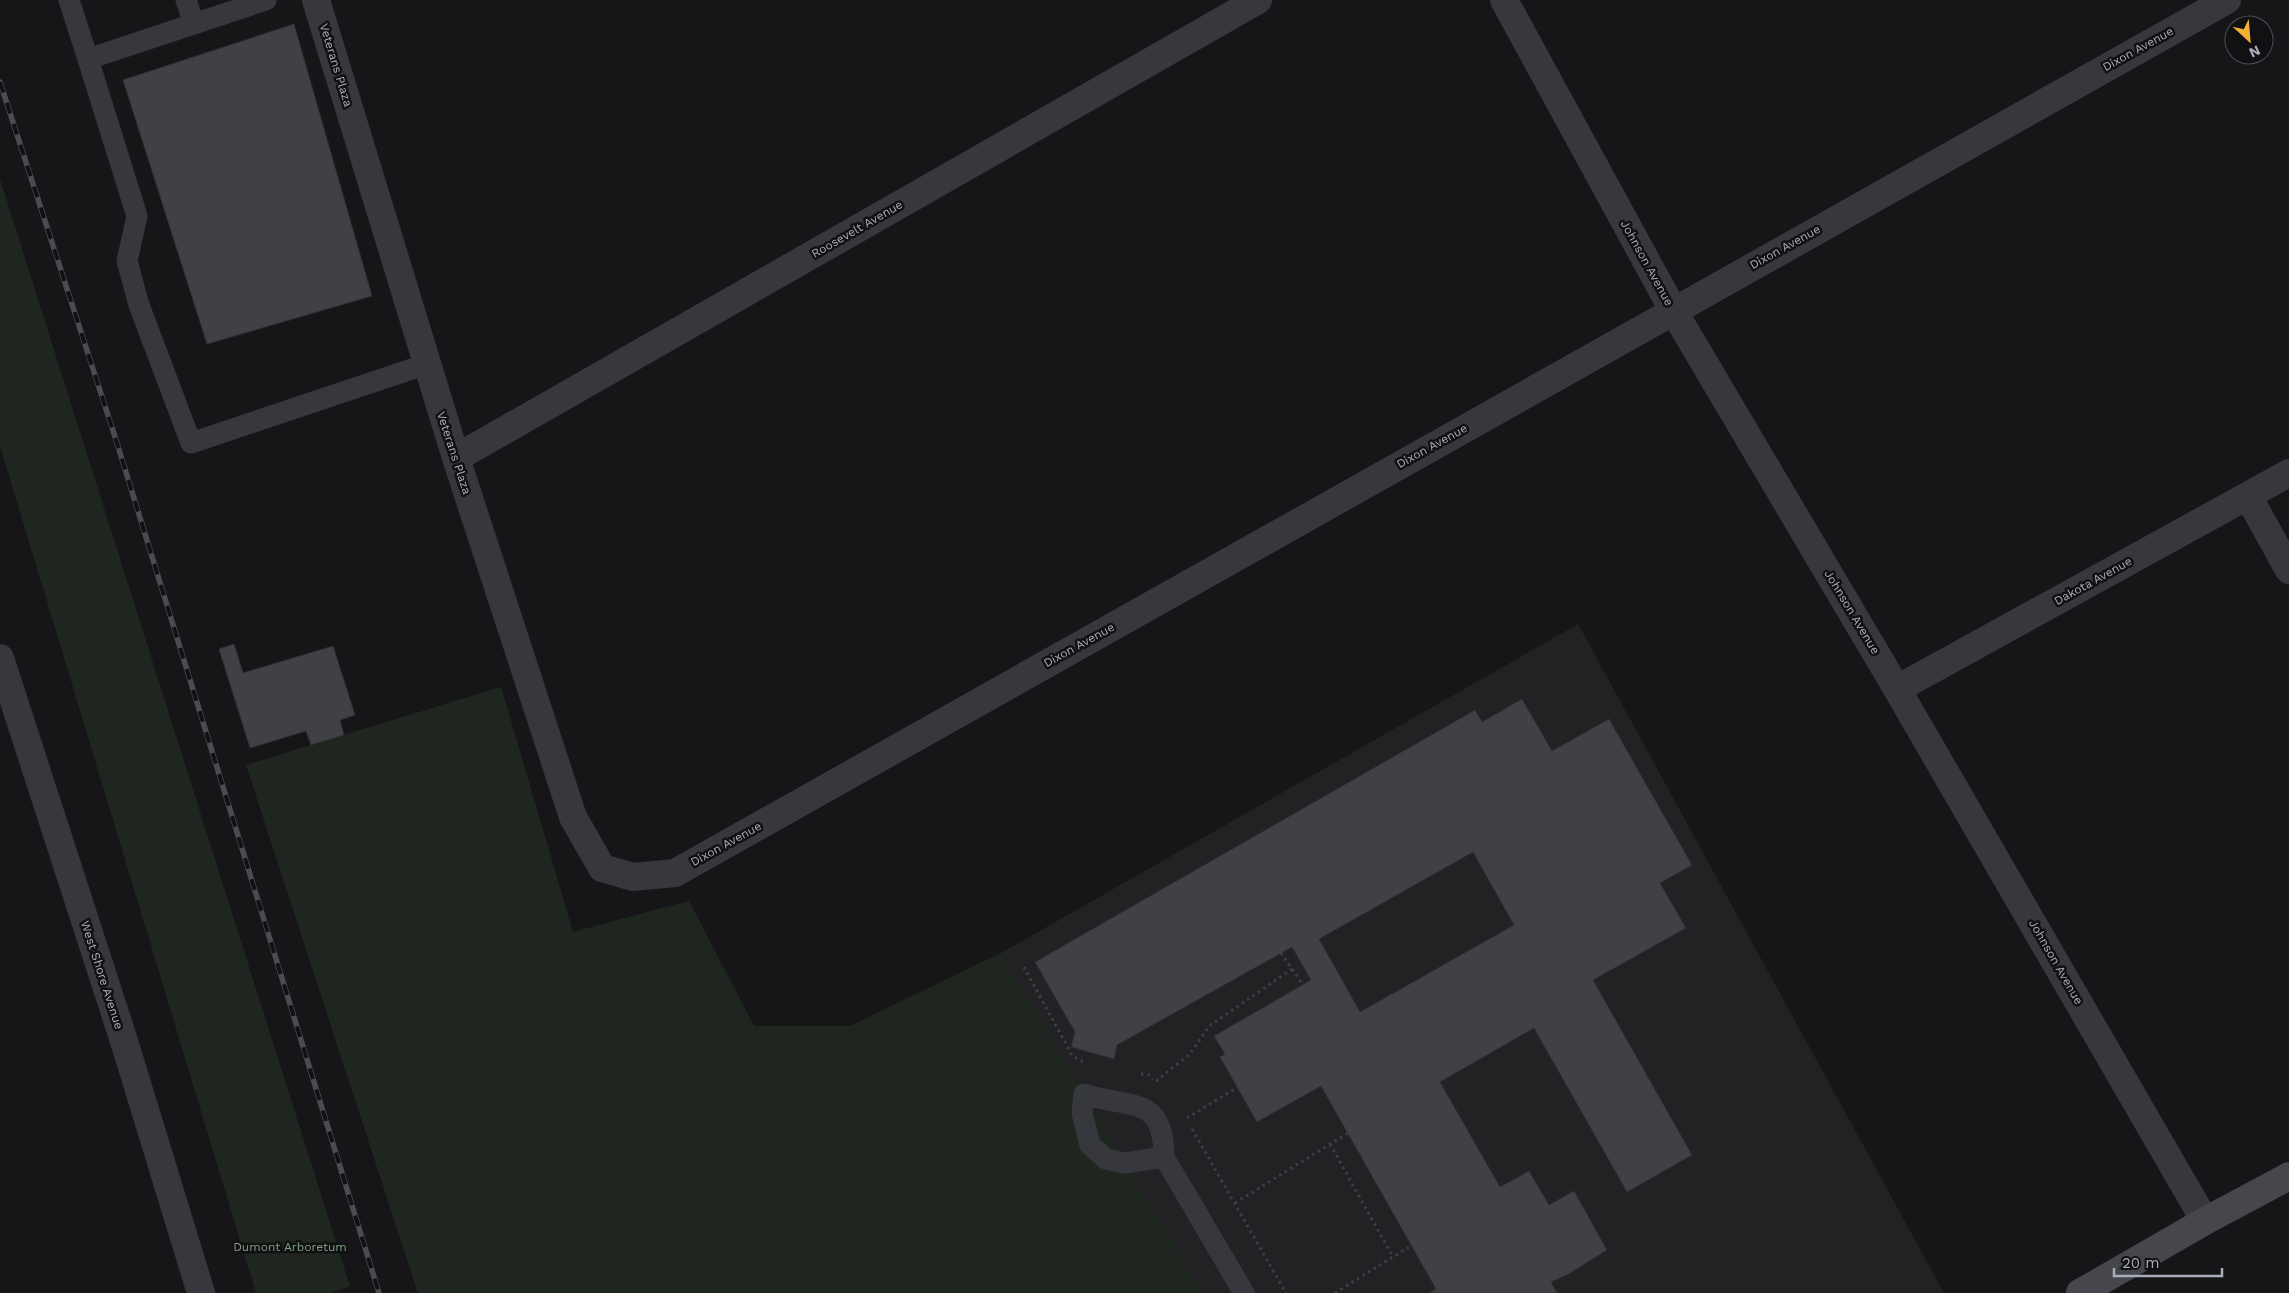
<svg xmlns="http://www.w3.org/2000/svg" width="2289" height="1293" font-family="'Work Sans',sans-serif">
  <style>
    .built { fill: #222225 }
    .green { fill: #1e261f }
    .building { fill: #404145; stroke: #303034; fill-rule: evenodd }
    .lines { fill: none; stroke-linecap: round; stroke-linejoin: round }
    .path { stroke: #3d3f44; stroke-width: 3; stroke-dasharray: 2.5 4; stroke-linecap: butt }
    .lane { stroke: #37383d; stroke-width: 21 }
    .street { stroke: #37383d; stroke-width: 28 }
    .secondary { stroke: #45474d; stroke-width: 28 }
    .rail-casing { stroke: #4a4c52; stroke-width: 5.5 }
    .rail { stroke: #111113; stroke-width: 4; stroke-dasharray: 11; stroke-linecap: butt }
    .labels { text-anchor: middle; stroke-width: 5; stroke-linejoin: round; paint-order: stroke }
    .street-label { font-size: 12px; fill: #a8adb8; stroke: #111113 }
    .park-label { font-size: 12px; fill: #7fa381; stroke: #111113 }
  </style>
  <rect width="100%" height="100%" fill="#161618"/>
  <path class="built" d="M 1578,624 L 1944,1293 L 418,1293 L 246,765 L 501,687 L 573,932 L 689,901 L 754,1026 L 850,1026 L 1001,953 Z"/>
  <path class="green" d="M 0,179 L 350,1286 L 332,1293 L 256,1293 L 0,446 Z
    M 501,687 L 573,932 L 689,901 L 754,1026 L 850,1026 L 1001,953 L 1203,1293 L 418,1293 L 246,765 Z"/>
  <path class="building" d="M 294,24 L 372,296 L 207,344 L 123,80 Z
    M 234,644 L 243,673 L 333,646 L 355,715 L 340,720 L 344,735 L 311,745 L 306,731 L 250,748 L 219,649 Z
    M 1522,699 L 1552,751 L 1609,719 L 1692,865 L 1660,883 L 1686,928 L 1593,980 L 1692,1155 L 1627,1192 L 1534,1028 L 1440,1082 L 1500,1187 L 1529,1171 L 1549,1205 L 1574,1191 L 1607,1250 L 1567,1275 L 1551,1282 L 1557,1293 L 1429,1293 L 1436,1289 L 1321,1086 L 1257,1122 L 1220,1057 L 1225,1054 L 1214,1036 L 1311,980 L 1292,947 L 1117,1045 L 1114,1059 L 1071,1047 L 1075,1032 L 1035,962 L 1475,710 L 1482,722 ZM 1473,852 L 1514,925 L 1360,1012 L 1319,939 Z"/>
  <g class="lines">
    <path class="path" d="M 1281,953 L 1303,985
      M 1024,967 L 1072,1055 L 1086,1064
      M 1141,1074 L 1149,1075 L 1153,1079
      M 1156,1081 L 1190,1054 L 1209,1026 L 1292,969
      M 1187,1118 L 1238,1087
      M 1192,1129 L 1286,1293
      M 1330,1144 L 1393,1257
      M 1235,1203 L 1348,1133
      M 1335,1293 L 1412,1245"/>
    <path class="lane" d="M 69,0 L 88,59 L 266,0
      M 186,0 L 194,24
      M 88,59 L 137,216 L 127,261 L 139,305 L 191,443 L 427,364
      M 1164,1157 L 1125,1163 L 1106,1159 L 1090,1145 L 1082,1113 L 1084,1094 C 1129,1109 1164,1094 1164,1157 L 1244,1293"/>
    <path class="street" d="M 316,0 L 456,458 L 573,817 L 602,868 L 633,877 L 675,873 L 2227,0
      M 1504,0 L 1673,310 L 1897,689 L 2205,1221
      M 456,458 L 1258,0
      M 2248,496 L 2289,570
      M 0,658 L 124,1041 L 201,1293
      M 1897,689 L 2289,473"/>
    <path class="secondary" d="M 2080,1293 L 2205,1221 L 2289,1176"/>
    <g class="rail-casing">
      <path id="rail" d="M 0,82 L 117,443 L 379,1293"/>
    </g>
    <use href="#rail" class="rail"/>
  </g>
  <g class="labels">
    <g class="street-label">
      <text transform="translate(2138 49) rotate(-29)" y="4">Dixon Avenue</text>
      <text transform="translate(336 65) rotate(73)" y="4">Veterans Plaza</text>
      <text transform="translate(857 229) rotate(-30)" y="4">Roosevelt Avenue</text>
      <text transform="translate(1785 247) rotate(-29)" y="4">Dixon Avenue</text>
      <text transform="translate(1647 263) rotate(61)" y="4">Johnson Avenue</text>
      <text transform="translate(1432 446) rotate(-29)" y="4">Dixon Avenue</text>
      <text transform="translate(454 453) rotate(72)" y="4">Veterans Plaza</text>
      <text transform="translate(2093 581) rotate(-29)" y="4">Dakota Avenue</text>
      <text transform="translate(1852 612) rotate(59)" y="4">Johnson Avenue</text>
      <text transform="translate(1079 645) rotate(-29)" y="4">Dixon Avenue</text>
      <text transform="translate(726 844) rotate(-29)" y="4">Dixon Avenue</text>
      <text transform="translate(2056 962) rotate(60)" y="4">Johnson Avenue</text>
      <text transform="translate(102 975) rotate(72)" y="4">West Shore Avenue</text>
    </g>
    <g class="park-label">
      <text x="290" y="1251">Dumont Arboretum</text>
    </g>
  </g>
  <g transform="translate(2249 40) rotate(154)"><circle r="24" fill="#111113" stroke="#4d4f55"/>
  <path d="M0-4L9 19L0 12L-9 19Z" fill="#f2b134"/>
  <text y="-8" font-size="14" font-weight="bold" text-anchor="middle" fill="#a8adb8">N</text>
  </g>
  <path d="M2114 1268v8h108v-8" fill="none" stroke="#a8adb8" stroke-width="2.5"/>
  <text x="2122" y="1268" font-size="15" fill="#a8adb8" stroke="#111113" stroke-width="4" paint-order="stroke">20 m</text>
</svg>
